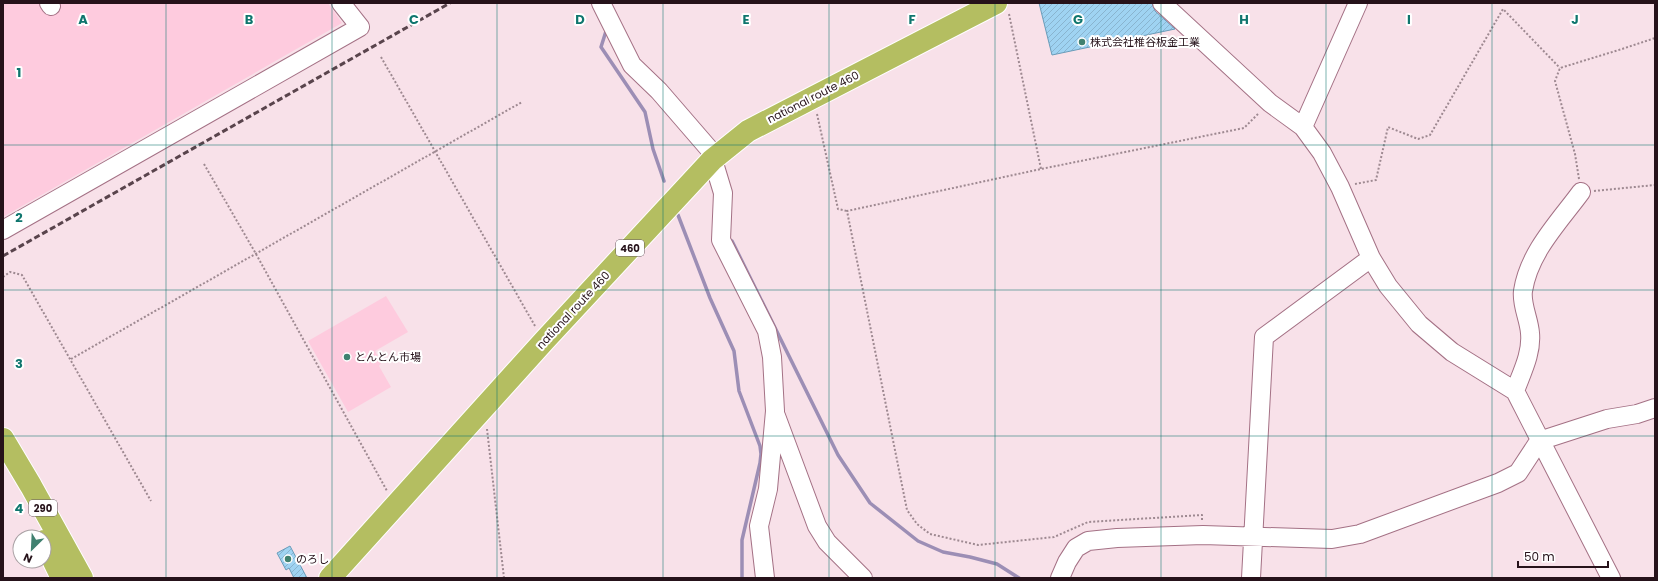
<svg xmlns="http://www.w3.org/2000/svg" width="1658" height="581" font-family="Poppins,'Noto Sans JP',sans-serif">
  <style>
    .built { fill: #fecbde }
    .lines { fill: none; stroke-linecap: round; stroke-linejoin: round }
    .stream { stroke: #9c8eb5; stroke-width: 3.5 }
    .building { fill: url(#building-hatch); stroke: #6a9cb9 }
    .minor-casing { stroke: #a47185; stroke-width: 20 }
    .highway-casing { stroke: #fff; stroke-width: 24 }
    .path { stroke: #9e8991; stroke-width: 2; stroke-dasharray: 2 2; stroke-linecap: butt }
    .minor { stroke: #fff; stroke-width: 18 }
    .highway { stroke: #b4be61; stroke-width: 22 }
    .rail { stroke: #59444c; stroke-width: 3; stroke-dasharray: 6 3; stroke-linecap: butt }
    .grid { fill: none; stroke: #0f766e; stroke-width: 1; stroke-opacity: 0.55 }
    .poi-dot { fill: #408170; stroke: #fff; stroke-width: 1.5 }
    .labels { text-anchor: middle; stroke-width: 4; stroke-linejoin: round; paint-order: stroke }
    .shield { fill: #fff; stroke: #67595f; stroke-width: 1 }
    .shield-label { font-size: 10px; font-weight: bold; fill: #26121a }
    .poi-label { font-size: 11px; fill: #26121a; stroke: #fff; text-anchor: start }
    .street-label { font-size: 11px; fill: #26121a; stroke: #fff }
    .grid-label { font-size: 13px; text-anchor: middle; font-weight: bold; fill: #0f766e; stroke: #fff; stroke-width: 4; stroke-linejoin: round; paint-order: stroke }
  </style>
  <defs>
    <pattern id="building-hatch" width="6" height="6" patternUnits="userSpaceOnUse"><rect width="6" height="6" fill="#9fd3f2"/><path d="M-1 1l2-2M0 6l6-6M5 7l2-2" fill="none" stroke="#89b4cf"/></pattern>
  </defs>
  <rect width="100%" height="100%" fill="#f8e1e9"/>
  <path class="built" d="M 3,3 L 328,3 L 342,23 L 3,217 Z
    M 386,296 L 408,332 L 375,351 L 381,363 L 379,366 L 391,387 L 348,412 L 308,341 Z"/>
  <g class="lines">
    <path class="stream" d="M 607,28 L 601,47 L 645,112 L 653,149 L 664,181
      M 678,215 L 710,298 L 734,351 L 739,391 L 760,446 L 761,454 L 760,463 L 742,540 L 742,578
      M 732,241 L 838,455 L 870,503 L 918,541 L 943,552 L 970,557 L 997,564 L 1019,578"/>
  </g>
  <path class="building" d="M 1039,3 L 1152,3 L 1155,11 L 1175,29 L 1052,55 Z
    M 290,546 L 307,578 L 294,578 L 289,568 L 286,570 L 277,553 Z"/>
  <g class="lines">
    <g class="minor-casing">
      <path id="minor" d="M 49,3 L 51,6
        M 601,3 L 632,65 L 659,91 L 710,150 L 723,193 L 721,240 L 767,331 L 772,357 L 775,411 L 768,489 L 759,526 L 765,578
        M 1162,3 L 1270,103 L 1303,127 L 1322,153 L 1340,187 L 1371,258 L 1388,286 L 1419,324 L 1452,352 L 1515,391 L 1611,578
        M 1303,127 L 1358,3
        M 3,230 L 360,27 L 341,3
        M 1515,391 C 1522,372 1532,353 1530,333 C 1529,319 1521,304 1523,291 C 1529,252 1559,222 1581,192
        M 776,416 L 817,526 L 827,542 L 863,578
        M 1060,578 L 1067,562 L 1076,548 L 1088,541 L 1117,538 L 1203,535 L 1332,539 L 1360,534 L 1498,483 L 1518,473 L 1539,441 L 1607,419 L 1637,414 L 1655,408
        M 1251,578 L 1264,337 L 1371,258"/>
    </g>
    <g class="highway-casing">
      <path id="highway" d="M 3,439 L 31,486 L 82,578
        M 44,541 L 62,578
        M 330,578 L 544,341 L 712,160 L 748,131 L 996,3"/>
    </g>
    <path class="path" d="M 1009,14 L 1041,169
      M 381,57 L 535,326
      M 817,114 L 838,209 L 847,211
      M 204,164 L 256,254 L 387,491
      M 1579,179 L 1575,154 L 1555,81 L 1560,68 L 1622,49 L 1655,38
      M 1355,184 L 1376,180 L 1388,127 L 1418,139 L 1430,135 L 1503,9 L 1560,68
      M 1594,191 L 1655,185
      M 3,277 L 10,272 L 22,275 L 151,501
      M 71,359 L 522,102
      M 487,429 L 504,578
      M 1202,520 L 1202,515 L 1088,522 L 1054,537 L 978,545 L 930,534 L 917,524 L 907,510 L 847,211 L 1041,169 L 1244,128 L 1259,113"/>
    <use href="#minor" class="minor"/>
    <use href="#highway" class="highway"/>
    <path class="rail" d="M 3,256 L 450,3"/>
  </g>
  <path class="grid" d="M 166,3 L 166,578M 332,3 L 332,578M 497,3 L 497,578M 663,3 L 663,578M 829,3 L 829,578M 995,3 L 995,578M 1161,3 L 1161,578M 1326,3 L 1326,578M 1492,3 L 1492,578M 3,145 L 1655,145M 3,290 L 1655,290M 3,436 L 1655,436"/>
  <g class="poi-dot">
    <circle cx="1082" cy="42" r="4"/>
    <circle cx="347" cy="357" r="4"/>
    <circle cx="288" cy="559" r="4"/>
  </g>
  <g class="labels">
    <g class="shield">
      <rect x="616" y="240" width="28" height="16" rx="3"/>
      <rect x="29" y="500" width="28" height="16" rx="3"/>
    </g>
    <g class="shield-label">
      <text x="630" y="252">460</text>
      <text x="43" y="512">290</text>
    </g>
    <g class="poi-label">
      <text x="1090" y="46">株式会社椎谷板金工業</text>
      <text x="355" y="361">とんとん市場</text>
      <text x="296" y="563">のろし</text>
    </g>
    <g class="street-label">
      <text transform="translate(813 97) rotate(-27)" y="4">national route 460</text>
      <text transform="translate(573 310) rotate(-47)" y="4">national route 460</text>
    </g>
  </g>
  <g class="grid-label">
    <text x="83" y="24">A</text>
    <text x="249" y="24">B</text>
    <text x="414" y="24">C</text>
    <text x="580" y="24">D</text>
    <text x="746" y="24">E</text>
    <text x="912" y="24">F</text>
    <text x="1078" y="24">G</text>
    <text x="1244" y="24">H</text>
    <text x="1409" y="24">I</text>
    <text x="1575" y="24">J</text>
    <text x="19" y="77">1</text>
    <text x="19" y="222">2</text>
    <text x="19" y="368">3</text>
    <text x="19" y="513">4</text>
  </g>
  <rect width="1658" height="581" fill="none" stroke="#26121a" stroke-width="8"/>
  <g transform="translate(32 549) rotate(204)"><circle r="19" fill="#ffffff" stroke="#a8a0a3"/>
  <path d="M0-3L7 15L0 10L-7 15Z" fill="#408170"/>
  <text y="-6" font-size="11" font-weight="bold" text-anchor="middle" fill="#26121a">N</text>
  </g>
  <path d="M1518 561v6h90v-6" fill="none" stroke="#26121a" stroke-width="2"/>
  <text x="1524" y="561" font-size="12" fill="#26121a" stroke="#ffffff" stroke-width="3" paint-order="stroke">50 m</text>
</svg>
